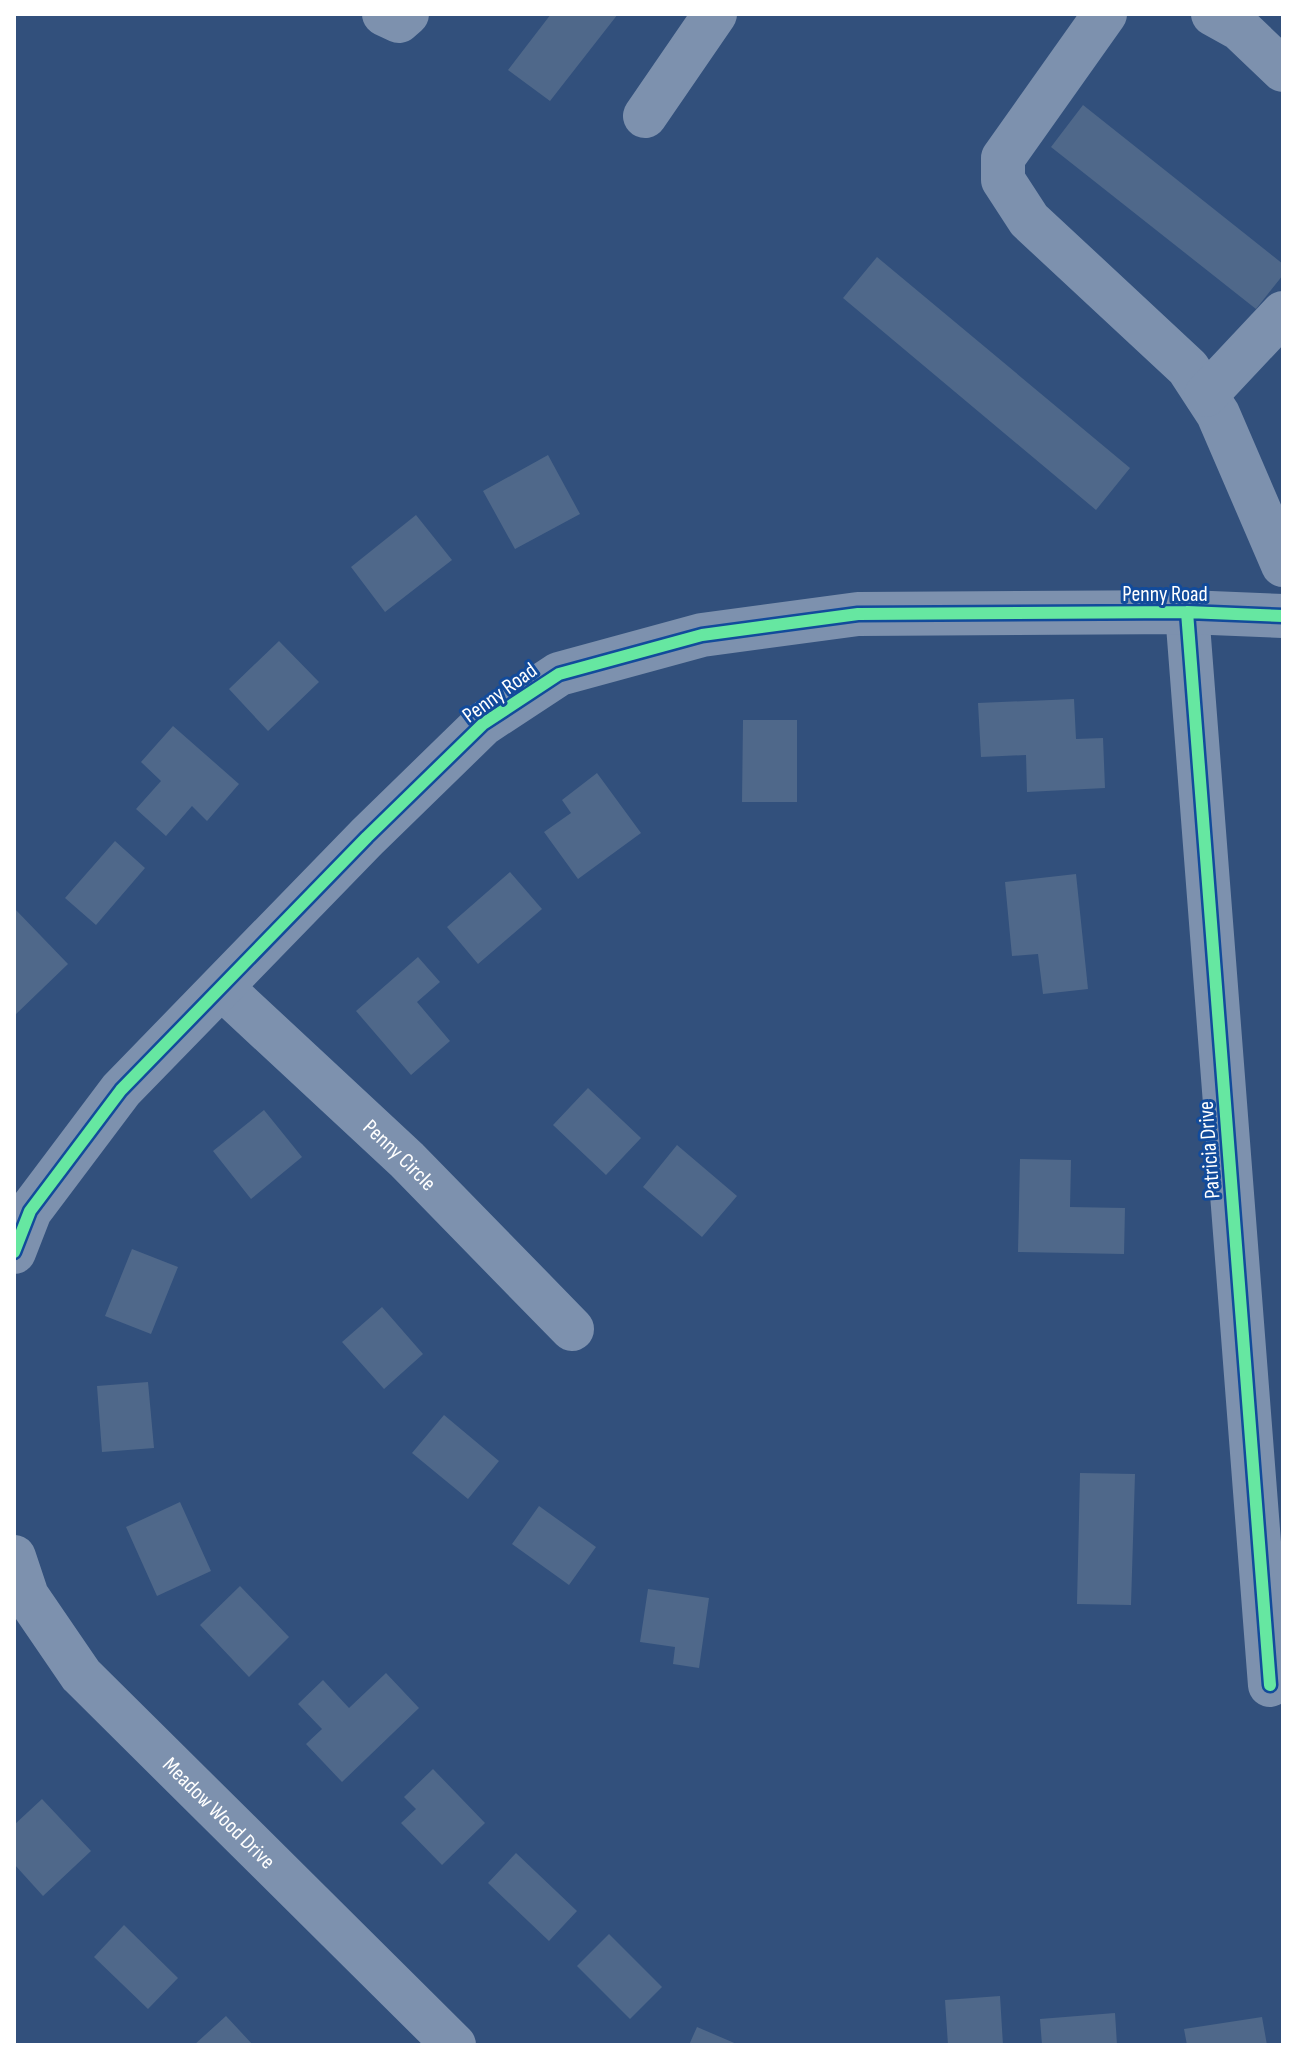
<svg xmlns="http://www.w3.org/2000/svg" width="1297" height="2059" font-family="'Sofia Sans Condensed',sans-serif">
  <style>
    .building { fill: #4f688a }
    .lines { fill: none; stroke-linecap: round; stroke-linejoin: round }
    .minor { stroke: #7d91ae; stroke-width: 44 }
    .cycleway-casing { stroke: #124b9b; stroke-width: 17 }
    .cycleway { stroke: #66e7a1; stroke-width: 12 }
    .labels { text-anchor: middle; stroke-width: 6; stroke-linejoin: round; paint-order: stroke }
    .street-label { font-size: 22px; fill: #fff; stroke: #124b9b }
  </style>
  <rect width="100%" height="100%" fill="#32507c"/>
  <path class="building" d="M 551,14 L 618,14 L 550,101 L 508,70 Z
    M 1083,105 L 1283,264 L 1283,275 L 1256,309 L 1051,147 Z
    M 877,257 L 1130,468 L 1096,510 L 843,298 Z
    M 548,455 L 580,514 L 515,549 L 483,491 Z
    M 416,515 L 452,560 L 385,612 L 351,567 Z
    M 279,641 L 319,682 L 268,731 L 229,689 Z
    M 1074,699 L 1076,739 L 1103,738 L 1105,788 L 1027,792 L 1026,755 L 981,757 L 978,703 Z
    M 743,720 L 797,720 L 797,802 L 742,802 Z
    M 173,726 L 239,784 L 207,821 L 192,806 L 166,836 L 136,809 L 161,781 L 141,762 Z
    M 597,773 L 641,833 L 578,879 L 544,832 L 571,813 L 562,800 Z
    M 115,841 L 145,868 L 96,925 L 65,898 Z
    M 510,872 L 542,909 L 478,964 L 447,927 Z
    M 1076,874 L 1088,989 L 1043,994 L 1038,954 L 1012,956 L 1005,882 Z
    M 14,908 L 68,964 L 14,1016 Z
    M 418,957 L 440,982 L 417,1002 L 450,1041 L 411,1075 L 356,1011 Z
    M 588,1088 L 641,1138 L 606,1175 L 553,1125 Z
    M 264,1110 L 302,1157 L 251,1199 L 213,1151 Z
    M 677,1145 L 737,1196 L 702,1237 L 643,1187 Z
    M 1020,1159 L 1071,1160 L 1070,1207 L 1125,1208 L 1124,1254 L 1018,1252 Z
    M 132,1249 L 178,1267 L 151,1334 L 105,1316 Z
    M 382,1307 L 423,1354 L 384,1389 L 342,1342 Z
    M 148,1382 L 154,1448 L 102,1452 L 97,1386 Z
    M 444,1415 L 499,1461 L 468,1499 L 412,1453 Z
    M 1080,1473 L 1135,1474 L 1131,1605 L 1077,1604 Z
    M 180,1502 L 211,1571 L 157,1596 L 126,1527 Z
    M 539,1506 L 596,1547 L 569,1585 L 512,1544 Z
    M 240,1586 L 289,1637 L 249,1677 L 200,1625 Z
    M 648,1589 L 709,1598 L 699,1668 L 673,1664 L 675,1647 L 640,1642 Z
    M 386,1673 L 419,1708 L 342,1782 L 306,1744 L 322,1729 L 298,1704 L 323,1680 L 349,1708 Z
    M 433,1769 L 485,1823 L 442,1865 L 401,1823 L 416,1809 L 404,1797 Z
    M 42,1799 L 91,1851 L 43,1896 L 14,1864 L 14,1825 Z
    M 516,1853 L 577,1911 L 549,1941 L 488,1883 Z
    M 124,1925 L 178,1978 L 148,2009 L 94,1957 Z
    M 609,1934 L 662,1987 L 630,2019 L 577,1966 Z
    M 1000,1996 L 1003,2045 L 948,2045 L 945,2000 Z
    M 1115,2013 L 1117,2045 L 1042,2045 L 1040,2019 Z
    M 226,2016 L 253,2045 L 194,2045 Z
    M 1262,2017 L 1267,2045 L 1187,2045 L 1184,2029 Z
    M 697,2027 L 739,2045 L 689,2045 Z"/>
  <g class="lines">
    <g class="minor">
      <path d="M 384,14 L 399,21 L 407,14"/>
      <path d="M 1105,14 L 1003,158 L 1003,180 L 1029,220 L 1188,368 L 1218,414 L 1283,565"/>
      <path d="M 1213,14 L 1240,29 L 1283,70"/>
      <path d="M 645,116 L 715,14"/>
      <path d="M 1206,395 L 1283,313"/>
      <path d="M 1187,612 L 1270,1685"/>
      <path id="s1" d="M 222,988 L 407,1160 L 572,1329"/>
      <path d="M 14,1252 L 30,1211 L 121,1090 L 367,837 L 483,724 L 559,674 L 702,635 L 858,614 L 1187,612 L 1283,616"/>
      <path id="s2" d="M 14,1557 L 27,1596 L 81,1675 L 454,2045"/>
    </g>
    <g class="cycleway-casing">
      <path id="cycleway" d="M 1187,612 L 1270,1685
        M 14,1252 L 30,1211 L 121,1090 L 367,837 L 483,724 L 559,674 L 702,635 L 858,614 L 1187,612 L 1283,616"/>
    </g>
    <use href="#cycleway" class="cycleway"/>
  </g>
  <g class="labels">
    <g class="street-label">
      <text x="1165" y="601">Penny Road</text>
      <text transform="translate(499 692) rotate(-36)" y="8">Penny Road</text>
      <text transform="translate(1208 1150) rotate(-94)" y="8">Patricia Drive</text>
      <text dy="8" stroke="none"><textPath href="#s1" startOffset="244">Penny Circle</textPath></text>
      <text dy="8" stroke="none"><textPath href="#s2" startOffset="332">Meadow Wood Drive</textPath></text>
    </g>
  </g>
  <rect width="1297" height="2059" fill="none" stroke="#ffffff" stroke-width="32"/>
</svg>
